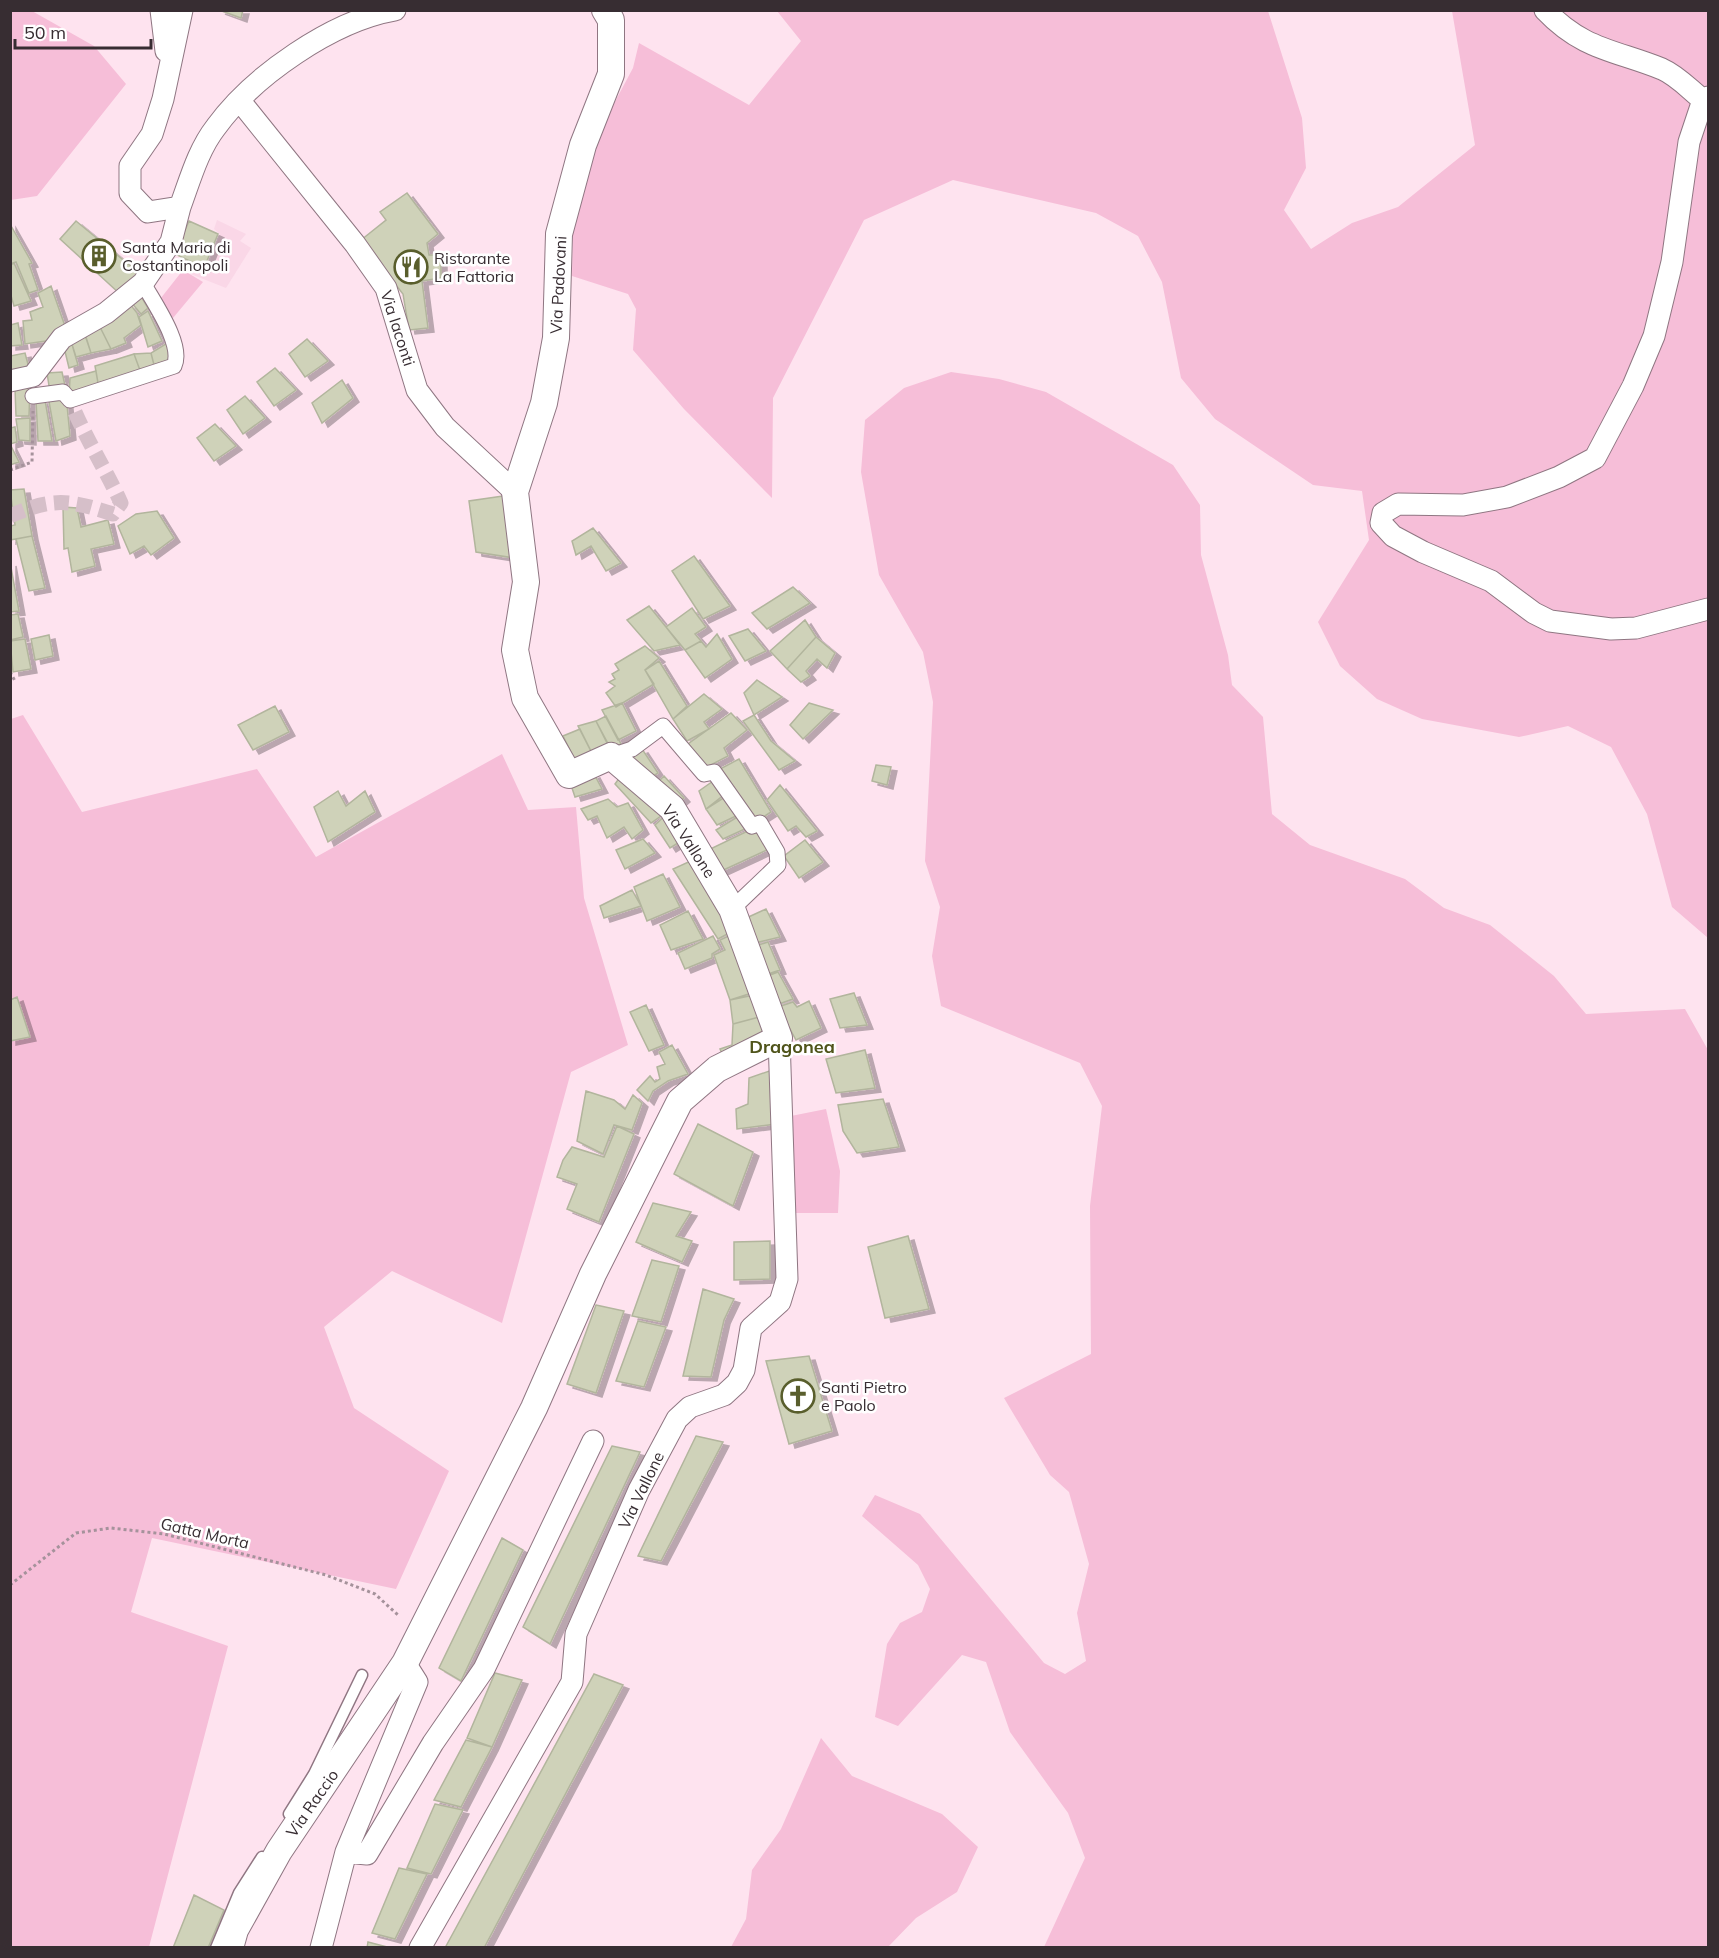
<svg xmlns="http://www.w3.org/2000/svg" width="1719" height="1958" font-family="Mulish,sans-serif">
  <style>
    .built { fill: #fad7e7 }
    .green { fill: #f6bed8 }
    .building { fill: #cfd2b9; stroke: #b2b59d; stroke-width: 1.5; filter: url(#shadow) }
    .lines { fill: none; stroke-linecap: round; stroke-linejoin: round }
    .pedestrian-tunnel { stroke: #d6bfc9; stroke-width: 15; stroke-dasharray: 15 8; stroke-linecap: butt }
    .service-casing { stroke: #8f7682; stroke-width: 13 }
    .pedestrian-casing { stroke: #8f7682; stroke-width: 17 }
    .minor-casing { stroke: #8f7682; stroke-width: 23 }
    .tertiary-casing { stroke: #8f7682; stroke-width: 28 }
    .path { stroke: #a5929b; stroke-width: 3; stroke-dasharray: 3 3; stroke-linecap: butt }
    .service { stroke: #fff; stroke-width: 10 }
    .pedestrian { stroke: #fff; stroke-width: 15 }
    .minor { stroke: #fff; stroke-width: 21 }
    .tertiary { stroke: #fff; stroke-width: 26 }
    .labels { text-anchor: middle; stroke-width: 5; stroke-linejoin: round; paint-order: stroke }
    .poi-label { font-size: 16px; fill: #372d32; stroke: #fff; text-anchor: start }
    .street-label { font-size: 16px; fill: #372d32; stroke: #fff }
    .neighbourhood-label { font-size: 18px; font-weight: bold; fill: #4f541a; stroke: #fff }
  </style>
  <defs>
    <filter id="shadow"><feDropShadow dx="6" dy="4" stdDeviation="0" flood-color="#0004"/></filter>
  </defs>
  <rect width="100%" height="100%" fill="#fee3ef"/>
  <path class="built" d="M 217,220 L 246,234 L 240,241 L 251,248 L 226,288 L 188,273 L 192,266 L 206,271 L 220,234 L 214,229 Z"/>
  <path class="green" d="M 10,11 L 32,11 L 94,46 L 126,84 L 37,196 L 11,200 Z
    M 777,11 L 1268,11 L 1302,118 L 1306,168 L 1284,210 L 1311,249 L 1352,223 L 1398,207 L 1475,145 L 1452,11 L 1708,11 L 1708,938 L 1672,907 L 1647,814 L 1611,747 L 1568,726 L 1519,737 L 1422,719 L 1377,699 L 1340,666 L 1318,622 L 1369,540 L 1362,491 L 1313,485 L 1215,419 L 1181,378 L 1162,282 L 1138,236 L 1096,213 L 953,180 L 864,220 L 773,398 L 772,498 L 684,409 L 633,350 L 636,309 L 628,294 L 572,276 L 573,227 L 603,124 L 633,68 L 639,43 L 749,105 L 801,41 Z
    M 183,270 L 203,282 L 173,318 L 157,303 Z
    M 951,372 L 999,379 L 1046,392 L 1173,465 L 1200,505 L 1201,555 L 1228,655 L 1232,685 L 1263,717 L 1272,814 L 1310,845 L 1405,879 L 1444,908 L 1490,925 L 1554,976 L 1586,1014 L 1685,1009 L 1708,1050 L 1708,1947 L 1044,1947 L 1085,1858 L 1068,1813 L 1010,1732 L 986,1662 L 962,1655 L 898,1726 L 875,1717 L 887,1644 L 900,1623 L 922,1612 L 930,1589 L 918,1565 L 862,1516 L 875,1495 L 920,1514 L 1044,1663 L 1065,1674 L 1086,1661 L 1077,1613 L 1089,1564 L 1069,1492 L 1050,1475 L 1004,1398 L 1091,1354 L 1090,1206 L 1102,1106 L 1080,1063 L 941,1006 L 932,956 L 940,907 L 925,861 L 933,702 L 923,652 L 879,575 L 861,472 L 865,420 L 904,388 Z
    M 23,715 L 82,812 L 257,769 L 316,857 L 502,754 L 528,810 L 576,807 L 584,898 L 628,1045 L 571,1072 L 502,1323 L 392,1271 L 324,1327 L 354,1408 L 449,1471 L 396,1589 L 152,1538 L 131,1612 L 228,1646 L 149,1947 L 11,1947 L 11,719 Z
    M 826,1109 L 840,1171 L 838,1213 L 789,1213 L 786,1117 Z
    M 821,1738 L 852,1776 L 942,1814 L 978,1847 L 957,1892 L 916,1918 L 888,1947 L 731,1947 L 746,1919 L 752,1870 L 781,1829 Z"/>
  <path class="building" d="M 219,10 L 243,10 L 241,18 Z
    M 407,193 L 438,234 L 427,243 L 429,255 L 441,255 L 441,278 L 422,281 L 428,328 L 409,330 L 403,294 L 361,240 L 386,220 L 380,212 Z
    M 76,221 L 139,273 L 120,294 L 60,239 Z
    M 189,221 L 218,234 L 204,268 L 175,254 Z
    M 10,224 L 32,263 L 29,264 L 38,290 L 29,293 L 16,262 L 10,264 Z
    M 14,263 L 31,301 L 14,306 L 10,292 L 10,265 Z
    M 51,286 L 67,332 L 53,340 L 25,344 L 23,321 L 32,320 L 30,312 L 43,307 L 38,293 Z
    M 139,293 L 148,308 L 141,314 L 130,301 Z
    M 130,304 L 137,313 L 141,325 L 124,338 L 126,343 L 111,349 L 100,327 Z
    M 148,311 L 162,341 L 148,347 L 139,317 Z
    M 18,323 L 22,345 L 10,346 L 10,325 Z
    M 100,327 L 111,349 L 91,353 L 85,334 Z
    M 84,332 L 91,353 L 76,357 L 71,341 Z
    M 307,339 L 328,361 L 305,377 L 289,354 Z
    M 71,341 L 78,365 L 69,368 L 63,343 Z
    M 169,342 L 176,360 L 155,369 L 151,353 Z
    M 25,353 L 30,372 L 10,377 L 10,356 Z
    M 151,353 L 155,369 L 141,373 L 134,354 Z
    M 134,354 L 141,373 L 98,383 L 95,366 Z
    M 275,368 L 296,390 L 274,406 L 257,382 Z
    M 96,371 L 99,389 L 69,397 L 70,378 Z
    M 62,372 L 66,390 L 50,392 L 47,373 Z
    M 342,380 L 353,398 L 322,423 L 312,403 Z
    M 30,387 L 29,416 L 16,416 L 15,388 Z
    M 66,395 L 70,436 L 56,441 L 48,396 Z
    M 245,396 L 265,418 L 243,434 L 227,410 Z
    M 36,400 L 45,400 L 52,441 L 38,441 Z
    M 30,418 L 30,441 L 19,440 L 16,419 Z
    M 215,424 L 236,446 L 214,461 L 197,438 Z
    M 15,427 L 17,442 L 10,444 L 10,428 Z
    M 10,444 L 19,462 L 10,465 Z
    M 24,489 L 32,536 L 10,540 L 10,526 L 15,525 L 10,490 Z
    M 510,495 L 514,558 L 476,552 L 469,501 Z
    M 63,507 L 77,508 L 81,527 L 108,520 L 114,544 L 91,549 L 95,566 L 72,572 L 68,548 L 64,549 Z
    M 157,511 L 174,538 L 151,555 L 144,546 L 130,554 L 118,526 L 136,514 Z
    M 593,528 L 621,563 L 606,571 L 591,546 L 576,555 L 572,541 Z
    M 32,536 L 45,588 L 29,591 L 16,539 Z
    M 694,556 L 730,606 L 703,619 L 672,571 Z
    M 10,562 L 19,611 L 10,612 Z
    M 793,587 L 810,603 L 767,629 L 752,613 Z
    M 649,606 L 666,627 L 680,645 L 654,651 L 627,620 Z
    M 692,608 L 706,627 L 695,634 L 701,641 L 685,650 L 666,627 Z
    M 18,614 L 23,637 L 10,640 L 10,615 Z
    M 805,620 L 816,637 L 787,669 L 770,651 Z
    M 748,629 L 766,651 L 745,661 L 729,636 Z
    M 717,634 L 732,659 L 705,678 L 685,650 L 701,641 L 706,647 Z
    M 49,635 L 53,656 L 35,660 L 31,639 Z
    M 816,637 L 835,653 L 827,668 L 817,659 L 806,671 L 810,676 L 801,682 L 787,669 Z
    M 25,639 L 31,669 L 13,672 L 10,641 Z
    M 645,646 L 659,658 L 645,670 L 654,684 L 616,707 L 606,693 L 615,686 L 609,682 L 615,679 L 612,674 L 619,670 L 615,664 Z
    M 659,661 L 687,706 L 673,719 L 645,670 Z
    M 757,680 L 782,697 L 754,715 L 744,693 Z
    M 704,694 L 722,709 L 704,722 L 709,729 L 687,741 L 673,719 Z
    M 622,703 L 636,731 L 618,740 L 602,710 Z
    M 809,703 L 833,710 L 803,739 L 790,725 Z
    M 275,706 L 289,732 L 253,750 L 238,725 Z
    M 731,713 L 747,730 L 724,748 L 728,756 L 705,768 L 688,744 Z
    M 754,715 L 771,741 L 795,761 L 779,770 L 743,721 Z
    M 606,716 L 621,744 L 610,749 L 596,721 Z
    M 596,721 L 613,753 L 596,761 L 578,726 Z
    M 580,729 L 596,761 L 579,768 L 563,736 Z
    M 642,749 L 658,773 L 647,780 L 621,757 Z
    M 739,759 L 771,812 L 754,823 L 718,770 Z
    M 876,765 L 891,767 L 887,785 L 872,781 Z
    M 623,773 L 668,811 L 651,823 L 615,784 Z
    M 594,774 L 602,789 L 575,797 L 570,782 Z
    M 664,776 L 684,798 L 672,808 L 651,789 Z
    M 716,779 L 725,794 L 706,809 L 699,791 Z
    M 780,785 L 817,831 L 806,837 L 796,826 L 788,831 L 767,800 Z
    M 338,791 L 346,806 L 365,791 L 375,812 L 328,842 L 314,807 Z
    M 725,797 L 736,816 L 717,825 L 706,809 Z
    M 608,799 L 617,807 L 628,803 L 643,830 L 632,839 L 624,827 L 607,838 L 597,816 L 588,820 L 581,809 Z
    M 669,812 L 686,838 L 670,848 L 655,825 Z
    M 739,816 L 747,828 L 723,839 L 716,830 Z
    M 756,827 L 769,849 L 717,873 L 704,852 Z
    M 643,839 L 655,853 L 625,869 L 616,850 Z
    M 805,840 L 823,862 L 799,878 L 784,856 Z
    M 695,859 L 733,931 L 718,939 L 673,869 Z
    M 663,874 L 680,907 L 647,921 L 634,887 Z
    M 632,890 L 641,906 L 604,918 L 600,906 Z
    M 766,909 L 780,937 L 751,944 L 742,920 Z
    M 688,911 L 703,939 L 671,950 L 660,925 Z
    M 735,933 L 758,991 L 730,1000 L 714,955 L 725,950 L 720,940 Z
    M 713,936 L 720,949 L 712,954 L 712,958 L 685,969 L 678,953 Z
    M 768,942 L 780,970 L 762,976 L 749,948 Z
    M 778,972 L 793,999 L 776,1005 L 762,978 Z
    M 854,993 L 867,1025 L 840,1028 L 830,999 Z
    M 759,994 L 763,1016 L 733,1024 L 730,1000 Z
    M 17,997 L 30,1037 L 10,1041 L 10,1000 Z
    M 809,1001 L 821,1028 L 796,1040 L 778,1007 L 793,1002 L 797,1007 Z
    M 646,1005 L 664,1045 L 649,1051 L 630,1012 Z
    M 763,1016 L 762,1042 L 724,1058 L 720,1049 L 732,1045 L 733,1024 Z
    M 672,1045 L 688,1074 L 668,1081 L 653,1091 L 648,1101 L 637,1090 L 650,1076 L 655,1082 L 660,1079 L 657,1067 L 665,1064 L 659,1052 Z
    M 865,1050 L 875,1088 L 836,1093 L 826,1059 Z
    M 778,1068 L 776,1124 L 737,1129 L 736,1109 L 748,1104 L 749,1078 Z
    M 586,1091 L 614,1100 L 625,1109 L 633,1095 L 642,1103 L 632,1130 L 614,1125 L 603,1154 L 577,1141 Z
    M 883,1099 L 899,1147 L 857,1153 L 843,1131 L 838,1105 Z
    M 698,1124 L 753,1152 L 733,1206 L 674,1174 Z
    M 617,1126 L 634,1134 L 599,1222 L 567,1209 L 577,1184 L 557,1177 L 563,1160 L 572,1147 L 604,1157 Z
    M 653,1203 L 691,1212 L 676,1236 L 692,1241 L 682,1262 L 636,1242 Z
    M 908,1236 L 929,1309 L 885,1318 L 868,1247 Z
    M 770,1241 L 770,1279 L 734,1280 L 734,1242 Z
    M 652,1260 L 679,1266 L 661,1322 L 632,1316 Z
    M 703,1289 L 734,1299 L 724,1320 L 711,1377 L 683,1376 Z
    M 596,1305 L 624,1311 L 596,1393 L 567,1384 Z
    M 638,1321 L 666,1327 L 644,1387 L 616,1381 Z
    M 809,1356 L 832,1431 L 789,1444 L 766,1361 Z
    M 696,1436 L 723,1442 L 661,1561 L 638,1556 Z
    M 612,1446 L 640,1452 L 550,1644 L 523,1627 Z
    M 502,1538 L 523,1550 L 461,1681 L 439,1668 Z
    M 495,1673 L 522,1680 L 492,1747 L 467,1738 Z
    M 594,1674 L 623,1685 L 484,1948 L 445,1948 Z
    M 466,1740 L 492,1747 L 461,1807 L 434,1800 Z
    M 435,1804 L 463,1810 L 431,1874 L 407,1868 Z
    M 399,1868 L 427,1874 L 395,1939 L 372,1933 Z
    M 194,1895 L 224,1910 L 208,1948 L 173,1948 Z
    M 368,1942 L 391,1948 L 367,1948 Z"/>
  <g class="lines">
    <path class="pedestrian-tunnel" d="M 10,516 C 53,497 70,500 113,514 L 121,503 C 105,468 84,436 70,400"/>
    <g class="service-casing">
      <path id="service" d="M 289,1814 L 314,1774 L 362,1675
        M 216,1948 L 239,1893 L 262,1857"/>
    </g>
    <g class="pedestrian-casing">
      <path id="pedestrian" d="M 33,396 L 63,392 L 70,400 L 174,366 C 184,345 154,303 143,283
        M 611,756 L 632,749 L 663,726 L 704,774 L 714,772 L 752,826 L 760,823 L 777,852 L 778,865 L 732,909"/>
    </g>
    <g class="minor-casing">
      <path id="minor" d="M 161,10 L 166,51
        M 182,10 L 163,99 L 152,134 L 130,166 L 130,193 L 148,212 L 180,207 C 190,180 198,150 216,127 C 253,76 332,21 395,10
        M 1545,10 C 1583,50 1615,50 1662,69 C 1678,76 1690,90 1703,100
        M 1708,97 L 1703,100 L 1689,142 L 1672,262 L 1654,336 L 1633,386 L 1595,458 L 1559,477 L 1507,497 L 1463,505 L 1398,504 L 1383,513 L 1381,523 L 1393,536 L 1423,552 L 1491,581 L 1534,613 L 1550,621 L 1611,629 L 1636,628 L 1708,609
        M 240,101 L 355,244 L 386,288 L 417,390 L 445,427 L 515,492
        M 10,381 L 33,376 L 62,338 L 106,313 L 143,283 L 171,242 L 180,207
        M 346,1852 L 367,1854 L 433,1743 L 484,1669 L 593,1441
        M 321,1948 L 346,1852 L 417,1682 L 405,1663
        M 420,1948 L 572,1682 L 576,1634 L 639,1490 L 677,1419 L 690,1407 L 724,1395 L 737,1383 L 744,1370 L 751,1328 L 780,1302 L 787,1279 L 779,1038"/>
    </g>
    <g class="tertiary-casing">
      <path id="tertiary" d="M 230,1948 L 235,1930 L 279,1851 L 405,1663 L 534,1408 L 593,1274 L 680,1101 L 717,1069 L 779,1038 L 732,909 L 672,808 L 611,756 L 569,775 L 525,698 L 515,650 L 526,582 L 515,492 L 544,403 L 556,338 L 559,234 L 583,145 L 611,74 L 611,20 L 605,10"/>
    </g>
    <path class="path" d="M 10,470 L 32,462 L 33,411
      M 10,672 L 15,681
      M 10,1585 L 76,1533 L 111,1528 L 164,1534 L 326,1575 L 375,1594 L 398,1615"/>
    <use href="#service" class="service"/>
    <use href="#pedestrian" class="pedestrian"/>
    <use href="#minor" class="minor"/>
    <use href="#tertiary" class="tertiary"/>
  </g>
  <defs>
    <g id="building-ring" transform="scale(1.725)"><circle r="9.5" fill="#fff" stroke="#595e2c" stroke-width="1.5"/><path d="M-4-6H4V6H1V3H-1V6H-4ZM-2.5-4.3h1.7v1.8h-1.7ZM.8-4.3h1.7v1.8H.8ZM-2.5-1h1.7V.8h-1.7ZM.8-1h1.7V.8H.8Z" fill="#595e2c"/></g>
    <g id="restaurant-ring" transform="scale(1.725)"><circle r="9.5" fill="#fff" stroke="#595e2c" stroke-width="1.5"/><path d="M-5-6h1v4h1v-4h1v4h1v-4h1v5L-1.5 .5V6h-2V.5L-5-1ZM5-6V6H3V1.5H1.5Q1.5-4 5-6Z" fill="#595e2c"/></g>
    <g id="church-ring" transform="scale(1.725)"><circle r="9.5" fill="#fff" stroke="#595e2c" stroke-width="1.5"/><path d="M-1.2-6h2.4v3.5h3.3v2.4h-3.3V6h-2.4V-.1h-3.3v-2.4h3.3Z" fill="#595e2c"/></g>
  </defs>
  <g fill-rule="evenodd">
    <use href="#building-ring" x="99" y="256"/>
    <use href="#restaurant-ring" x="411" y="267"/>
    <use href="#church-ring" x="798" y="1396"/>
  </g>
  <g class="labels">
    <g class="poi-label">
      <text x="122" y="253">Santa Maria di<tspan x="122" dy="18">Costantinopoli</tspan></text>
      <text x="434" y="264">Ristorante<tspan x="434" dy="18">La Fattoria</tspan></text>
      <text x="821" y="1393">Santi Pietro<tspan x="821" dy="18">e Paolo</tspan></text>
    </g>
    <g class="street-label">
      <text transform="translate(558 285) rotate(-87)" y="6">Via Padovani</text>
      <text transform="translate(398 328) rotate(72)" y="6">Via Iaconti</text>
      <text transform="translate(689 841) rotate(57)" y="6">Via Vallone</text>
      <text transform="translate(641 1490) rotate(-64)" y="6">Via Vallone</text>
      <text transform="translate(205 1533) rotate(13)" y="6">Gatta Morta</text>
      <text transform="translate(312 1803) rotate(-55)" y="6">Via Raccio</text>
    </g>
    <g class="neighbourhood-label">
      <text x="792" y="1053">Dragonea</text>
    </g>
  </g>
  <rect width="1719" height="1958" fill="none" stroke="#372d32" stroke-width="24"/>
  <path d="M15 39v9h136v-9" fill="none" stroke="#372d32" stroke-width="3"/>
  <text x="24" y="39" font-size="18" fill="#372d32" stroke="#ffffff" stroke-width="4.5" paint-order="stroke">50 m</text>
</svg>
